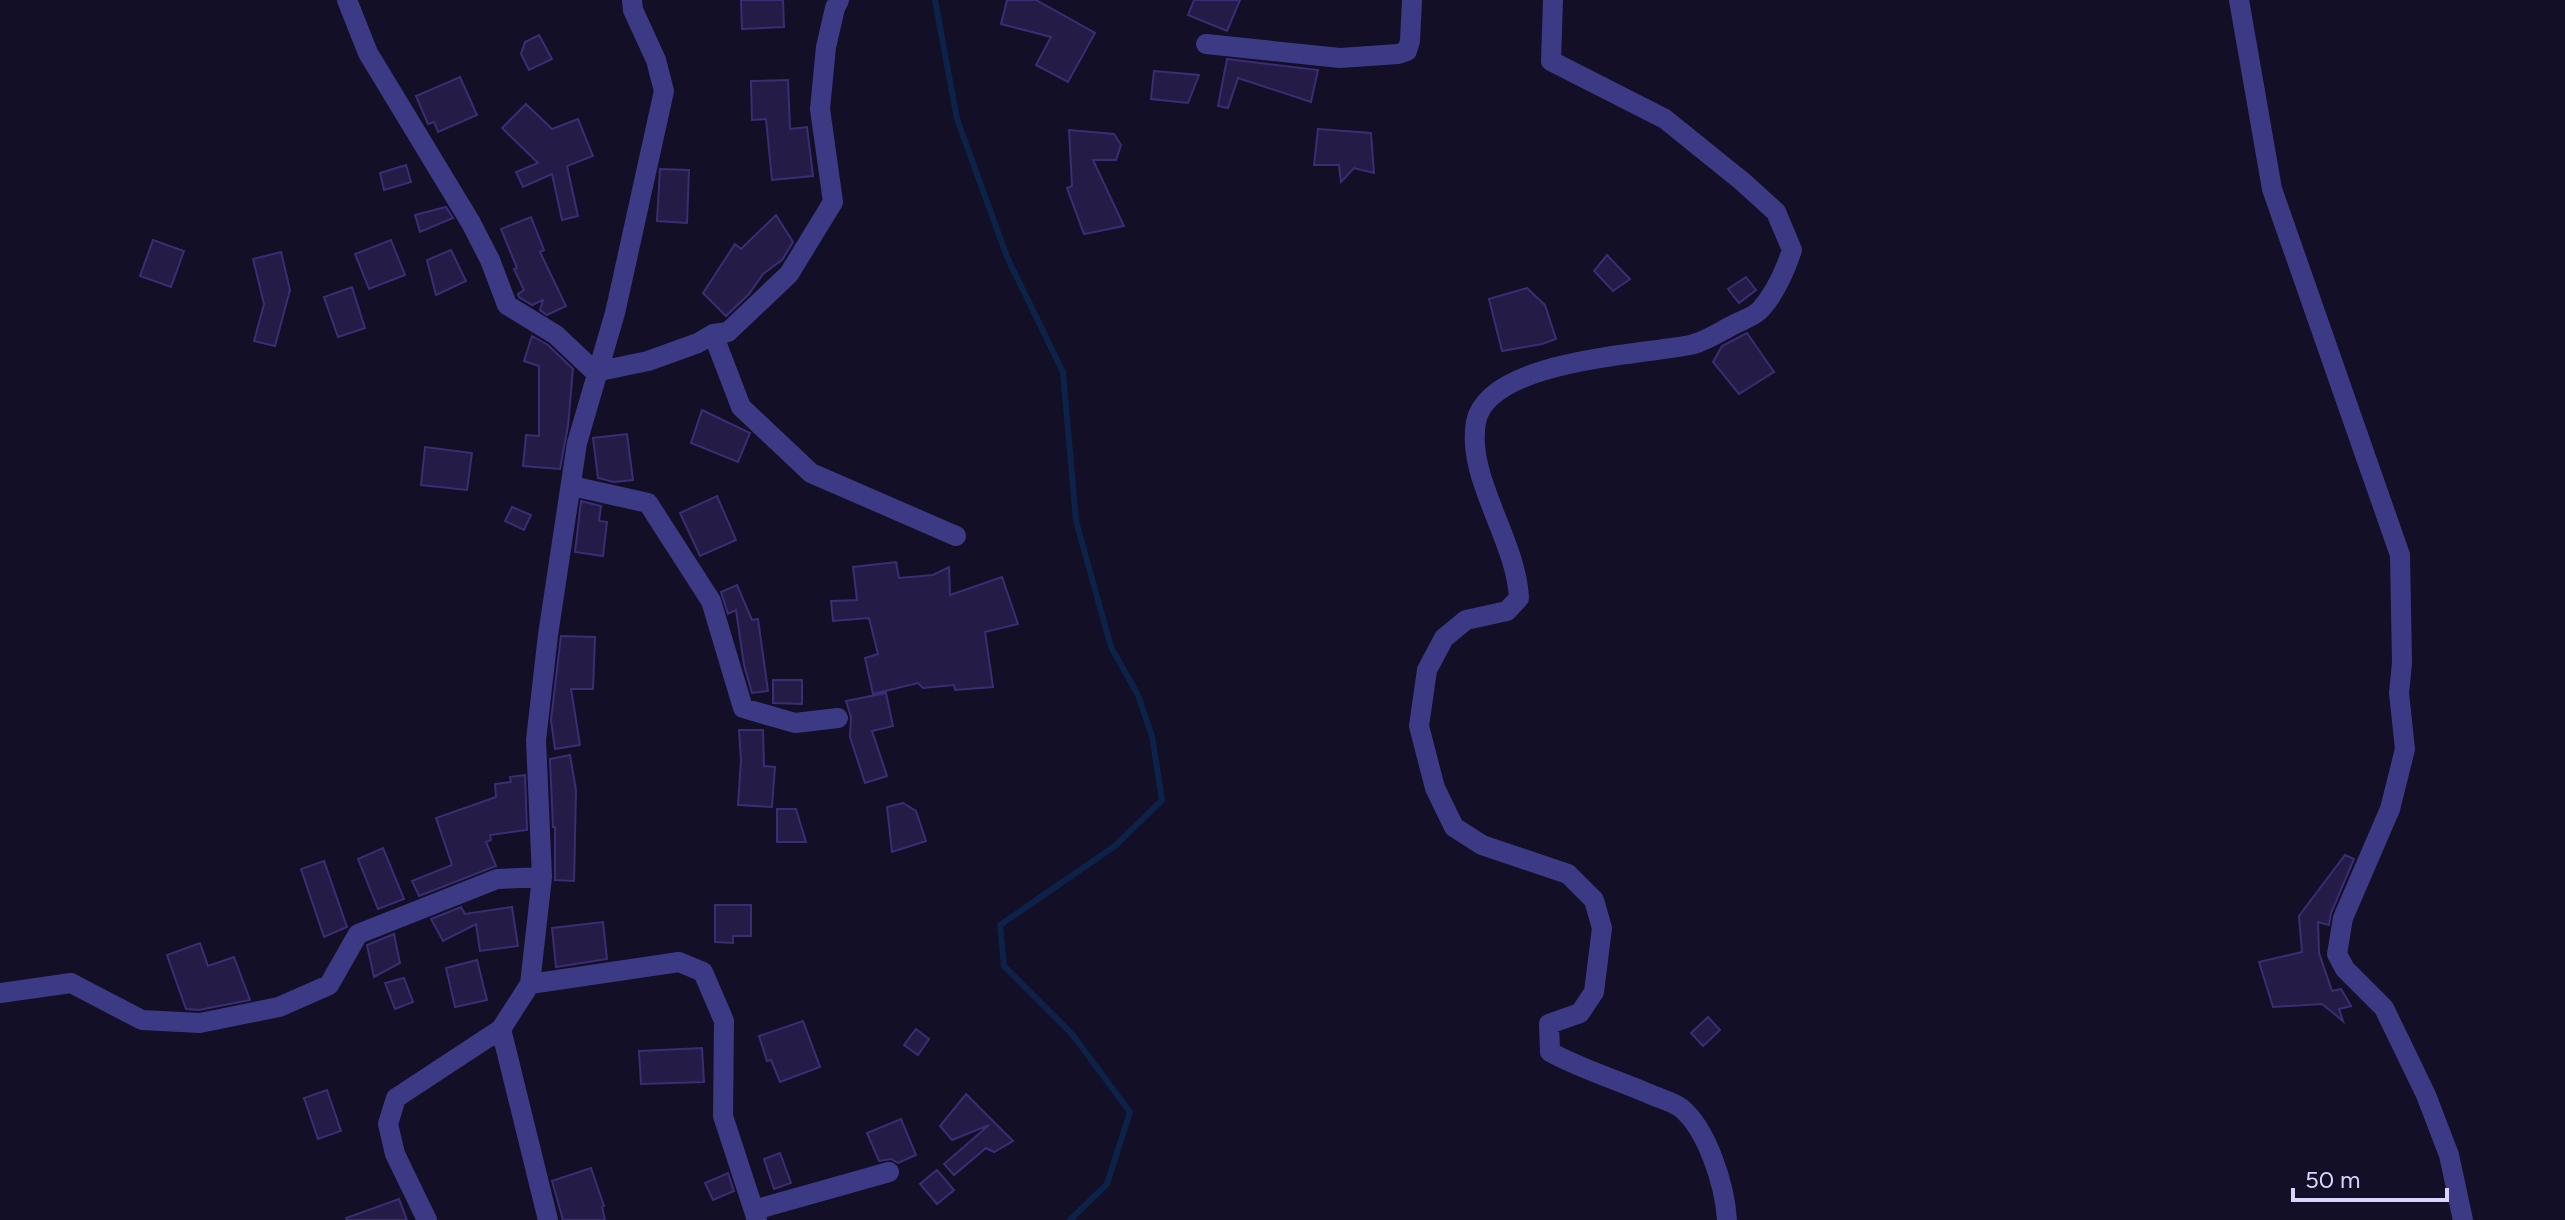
<svg xmlns="http://www.w3.org/2000/svg" width="2565" height="1220" font-family="Figtree,sans-serif">
  <style>
    .lines { fill: none; stroke-linecap: round; stroke-linejoin: round }
    .stream { stroke: #0c2248; stroke-width: 6 }
    .building { fill: #241b47; stroke: #3b2d73; stroke-width: 2 }
    .street { stroke: #3d3a85; stroke-width: 20 }
  </style>
  <rect width="100%" height="100%" fill="#130f26"/>
  <g class="lines">
    <path class="stream" d="M 935,0 L 957,119 L 1007,257 L 1063,372 L 1076,521 L 1111,647 L 1138,695 L 1152,736 L 1162,800 L 1115,846 L 1000,925 L 1004,966 L 1072,1034 L 1130,1112 L 1107,1184 L 1070,1220"/>
  </g>
  <path class="building" d="M 741,0 L 783,0 L 784,27 L 742,29 Z
    M 1007,0 L 1036,0 L 1095,33 L 1068,82 L 1036,65 L 1051,37 L 1001,24 Z
    M 1194,0 L 1240,0 L 1227,31 L 1188,15 Z
    M 539,35 L 552,59 L 529,70 L 521,54 L 525,42 Z
    M 1227,59 L 1318,70 L 1311,102 L 1238,78 L 1228,108 L 1218,106 Z
    M 1154,71 L 1199,75 L 1188,103 L 1151,99 Z
    M 460,77 L 477,115 L 438,132 L 434,122 L 428,124 L 416,96 Z
    M 788,80 L 790,129 L 807,127 L 813,176 L 772,180 L 766,119 L 752,120 L 751,81 Z
    M 526,104 L 552,129 L 578,119 L 593,156 L 567,166 L 578,216 L 562,220 L 552,174 L 523,187 L 516,172 L 538,163 L 502,128 Z
    M 1318,129 L 1371,133 L 1374,173 L 1354,168 L 1341,182 L 1339,165 L 1314,165 Z
    M 1069,130 L 1114,134 L 1121,145 L 1116,160 L 1093,160 L 1124,226 L 1084,234 L 1067,188 L 1072,186 Z
    M 406,165 L 411,182 L 384,190 L 380,173 Z
    M 660,169 L 689,170 L 687,223 L 657,221 Z
    M 446,207 L 453,218 L 420,232 L 415,215 Z
    M 776,215 L 793,242 L 782,260 L 763,274 L 749,294 L 726,316 L 703,293 L 735,244 L 741,249 Z
    M 531,217 L 544,250 L 540,252 L 566,306 L 547,315 L 540,310 L 543,300 L 532,305 L 519,297 L 518,294 L 524,290 L 514,269 L 517,268 L 501,229 Z
    M 153,240 L 184,251 L 171,287 L 140,276 Z
    M 391,240 L 405,275 L 369,289 L 355,254 Z
    M 451,250 L 466,281 L 436,295 L 427,260 Z
    M 281,252 L 290,290 L 275,346 L 254,341 L 264,304 L 253,259 Z
    M 1607,255 L 1630,279 L 1613,291 L 1594,271 Z
    M 1746,277 L 1756,290 L 1739,303 L 1728,289 Z
    M 352,287 L 365,328 L 338,337 L 324,297 Z
    M 1527,288 L 1545,305 L 1556,339 L 1542,344 L 1502,351 L 1489,299 Z
    M 1747,333 L 1774,372 L 1739,394 L 1713,362 L 1722,346 Z
    M 532,336 L 548,345 L 573,369 L 568,426 L 560,469 L 523,466 L 526,435 L 539,436 L 539,366 L 524,361 Z
    M 702,410 L 750,433 L 738,462 L 691,443 Z
    M 627,434 L 633,480 L 614,482 L 598,478 L 593,438 Z
    M 425,447 L 472,453 L 467,490 L 421,485 Z
    M 717,496 L 736,540 L 700,556 L 680,513 Z
    M 581,501 L 601,506 L 599,521 L 607,522 L 603,556 L 575,552 Z
    M 512,507 L 531,515 L 524,530 L 505,521 Z
    M 896,562 L 899,578 L 933,575 L 949,567 L 950,595 L 1002,577 L 1018,624 L 985,632 L 993,687 L 955,690 L 954,685 L 923,688 L 918,683 L 873,694 L 865,658 L 878,654 L 869,618 L 833,621 L 831,601 L 857,600 L 853,567 Z
    M 737,585 L 752,620 L 758,619 L 768,691 L 752,693 L 744,665 L 736,610 L 728,614 L 721,592 Z
    M 561,636 L 595,637 L 593,689 L 571,689 L 580,745 L 555,749 L 551,720 Z
    M 773,680 L 802,680 L 802,704 L 773,703 Z
    M 886,693 L 893,726 L 872,731 L 887,776 L 865,783 L 850,737 L 851,717 L 846,701 Z
    M 739,730 L 763,730 L 764,766 L 775,767 L 772,807 L 738,805 L 741,760 Z
    M 570,755 L 576,790 L 574,881 L 555,880 L 555,827 L 553,827 L 550,759 Z
    M 525,775 L 527,830 L 490,835 L 491,840 L 486,842 L 496,866 L 419,896 L 412,881 L 452,865 L 436,818 L 496,797 L 495,784 L 511,782 L 510,777 Z
    M 903,803 L 916,811 L 926,841 L 892,852 L 887,807 Z
    M 777,809 L 796,809 L 806,842 L 777,842 Z
    M 383,848 L 404,899 L 378,909 L 358,859 Z
    M 2345,855 L 2354,859 L 2331,913 L 2329,925 L 2318,922 L 2319,953 L 2332,991 L 2341,989 L 2351,1006 L 2339,1009 L 2343,1021 L 2322,1004 L 2273,1007 L 2259,962 L 2302,952 L 2299,916 Z
    M 324,861 L 347,927 L 324,937 L 301,869 Z
    M 715,905 L 751,905 L 751,936 L 733,936 L 733,943 L 715,942 Z
    M 461,907 L 465,914 L 512,907 L 518,946 L 480,951 L 476,924 L 443,941 L 431,919 Z
    M 603,922 L 607,959 L 556,967 L 552,928 Z
    M 394,934 L 400,963 L 374,977 L 367,945 Z
    M 200,943 L 208,966 L 234,957 L 250,1000 L 199,1010 L 186,1009 L 167,955 Z
    M 477,960 L 487,1000 L 455,1007 L 446,968 Z
    M 404,978 L 413,1002 L 395,1009 L 385,983 Z
    M 1708,1017 L 1720,1030 L 1703,1046 L 1691,1033 Z
    M 803,1021 L 820,1067 L 780,1082 L 771,1060 L 767,1061 L 759,1036 Z
    M 916,1029 L 929,1039 L 918,1055 L 904,1045 Z
    M 702,1048 L 704,1082 L 641,1084 L 639,1051 Z
    M 327,1090 L 341,1131 L 318,1139 L 304,1098 Z
    M 966,1094 L 1013,1141 L 994,1152 L 986,1148 L 954,1175 L 944,1164 L 989,1125 L 952,1140 L 940,1126 Z
    M 901,1119 L 916,1155 L 898,1163 L 891,1159 L 879,1161 L 867,1133 Z
    M 780,1153 L 791,1183 L 774,1189 L 764,1159 Z
    M 591,1168 L 604,1206 L 602,1207 L 605,1220 L 563,1220 L 552,1181 Z
    M 937,1170 L 954,1190 L 937,1204 L 920,1184 Z
    M 728,1173 L 734,1191 L 713,1200 L 705,1183 Z
    M 399,1199 L 407,1220 L 347,1220 L 346,1218 Z"/>
  <g class="lines">
    <path class="street" d="M 347,0 L 368,53 L 471,223 L 490,260 L 507,305 L 556,335 L 595,372
      M 1553,0 L 1551,61 L 1665,119 L 1743,182 L 1776,212 L 1792,250 C 1785,271 1776,292 1761,309 C 1755,316 1743,320 1735,324 C 1721,331 1705,342 1690,345 C 1640,355 1488,360 1476,422 C 1466,478 1516,539 1519,598 L 1507,611 L 1466,620 L 1444,638 L 1427,670 L 1419,726 L 1435,788 L 1454,827 L 1482,845 L 1568,874 L 1594,900 L 1602,928 L 1594,992 L 1580,1013 L 1549,1024 L 1550,1052 C 1583,1070 1618,1080 1652,1095 C 1661,1099 1673,1102 1681,1108 C 1708,1130 1725,1187 1727,1220
      M 2239,0 L 2272,189 L 2400,555 L 2402,663 L 2399,693 L 2405,749 L 2390,809 L 2343,918 L 2337,954 L 2345,969 L 2384,1008 L 2426,1095 L 2449,1155 L 2463,1220
      M 1206,44 L 1340,58 L 1398,54 L 1407,51 L 1410,41 L 1412,0
      M 713,334 L 741,407 L 811,473 L 956,536
      M 595,372 L 648,361 L 698,343 L 713,334 L 728,332 L 789,274 L 833,202 L 820,109 L 826,47 L 835,8 L 839,0
      M 572,486 L 648,503 L 711,601 L 743,708 L 795,723 L 838,718
      M 530,984 L 679,962 L 703,972 L 724,1021 L 723,1116 L 757,1220
      M 0,993 L 71,983 L 142,1020 L 200,1023 L 279,1007 L 329,985 L 358,934 L 497,879 L 542,877
      M 501,1029 L 548,1220
      M 754,1210 L 889,1172
      M 427,1220 L 395,1154 L 388,1124 L 396,1098 L 501,1029 L 530,984 L 542,877 L 536,740 L 548,635 L 577,443 L 615,313 L 664,91 L 656,60 L 633,10 L 632,0"/>
  </g>
  <path d="M2293 1188v12h154v-12" fill="none" stroke="#d9d4ff" stroke-width="4"/>
  <text x="2305" y="1188" font-size="24" fill="#d9d4ff" stroke="#130f26" stroke-width="6" paint-order="stroke">50 m</text>
</svg>
